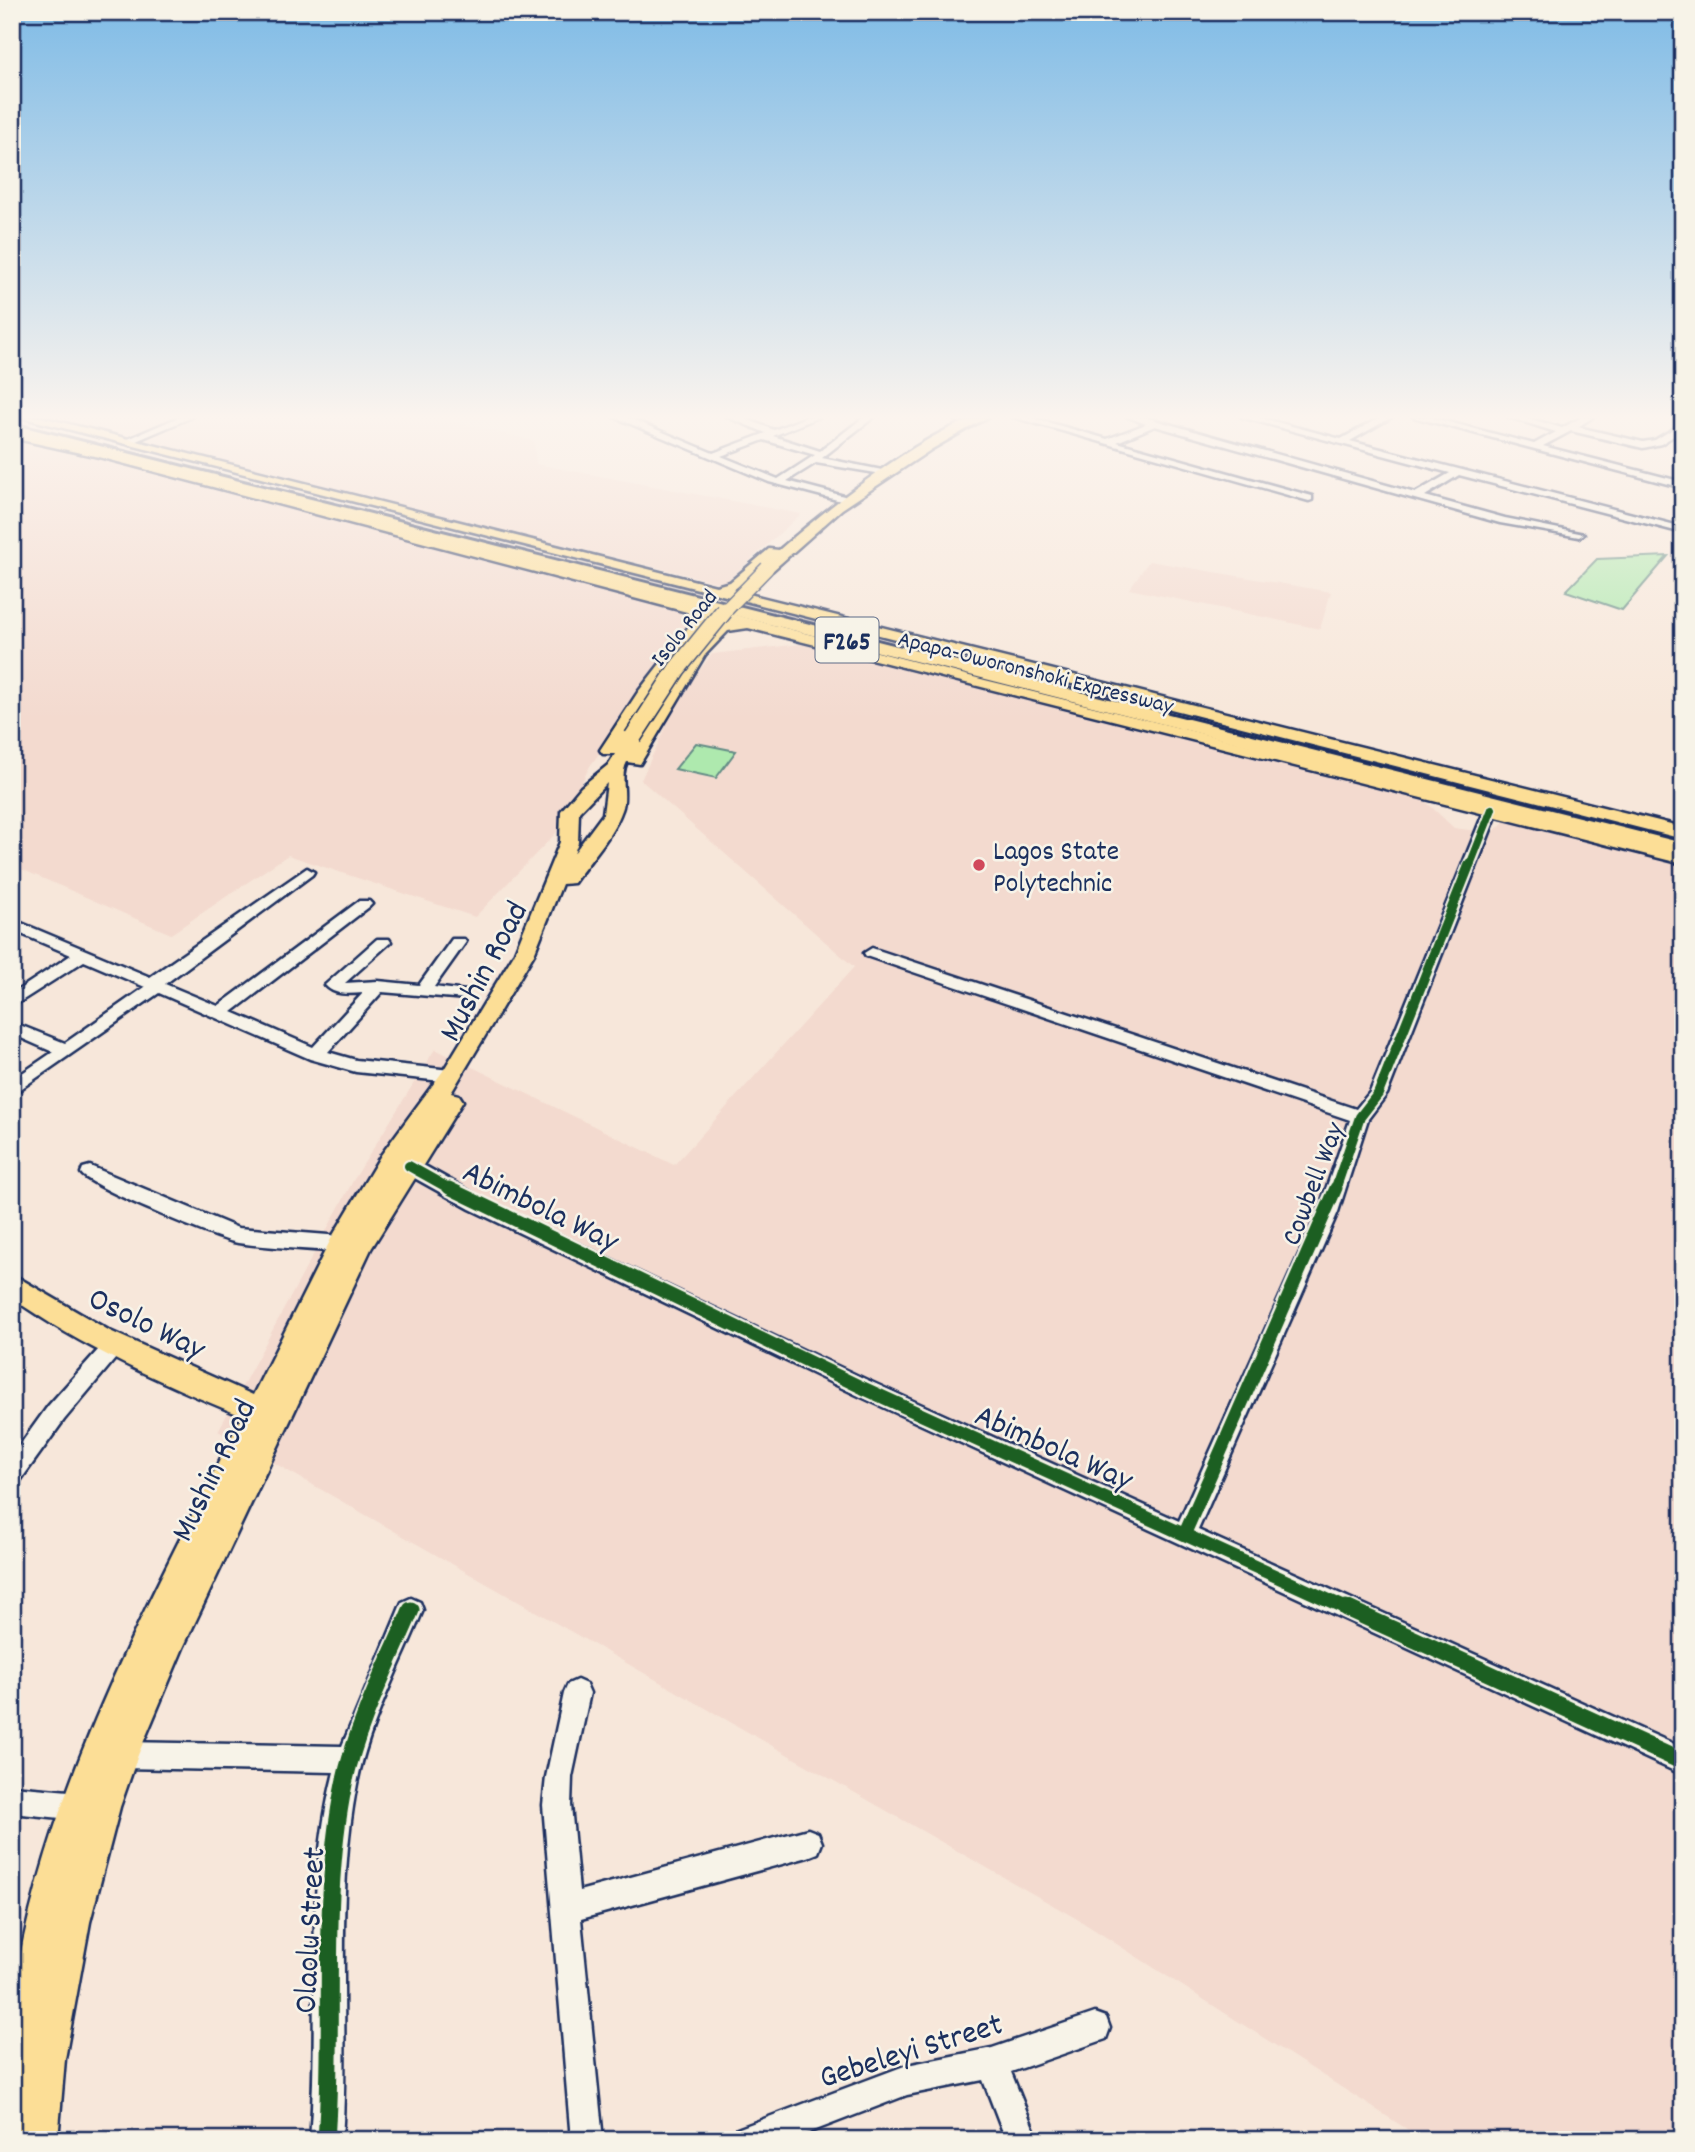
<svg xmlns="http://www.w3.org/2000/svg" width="1695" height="2152" font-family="Dekko,sans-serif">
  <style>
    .built { fill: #f3dacf }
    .green { fill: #aee9ae; stroke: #648c86; stroke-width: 2 }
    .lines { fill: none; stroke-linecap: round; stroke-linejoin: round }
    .minor-casing { stroke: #1b2f5e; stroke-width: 5 }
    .major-casing { stroke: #1b2f5e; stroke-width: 5 }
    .highway-casing { stroke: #1b2f5e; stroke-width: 6 }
    .minor { fill: #f7f3e8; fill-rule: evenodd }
    .major { fill: #fcde96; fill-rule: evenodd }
    .highway { fill: #fcde96; fill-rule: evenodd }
    .major-bridge-far1-casing { stroke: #1b2f5e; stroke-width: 16; stroke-linecap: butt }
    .major-bridge-casing { stroke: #1b2f5e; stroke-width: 20; stroke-linecap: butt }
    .major-bridge-far1 { stroke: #fcde96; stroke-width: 13 }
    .major-bridge { stroke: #fcde96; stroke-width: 17 }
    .cycleway-far3-casing { stroke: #f7f3e8; stroke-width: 11 }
    .cycleway-far2-casing { stroke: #f7f3e8; stroke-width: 14 }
    .cycleway-far1-casing { stroke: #f7f3e8; stroke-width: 18 }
    .cycleway-casing { stroke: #f7f3e8; stroke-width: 21 }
    .cycleway-far3 { stroke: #1b5e20; stroke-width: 8 }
    .cycleway-far2 { stroke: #1b5e20; stroke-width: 10 }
    .cycleway-far1 { stroke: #1b5e20; stroke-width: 13 }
    .cycleway { stroke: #1b5e20; stroke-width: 17 }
    .poi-dot { fill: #d1495b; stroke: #f7f3e8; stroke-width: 2.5 }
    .labels { text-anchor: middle; stroke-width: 5; stroke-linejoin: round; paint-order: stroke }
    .far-street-label { font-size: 23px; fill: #1b2f5e; stroke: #f7f3e8 }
    .shield { fill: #f7f3e8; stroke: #5d6a87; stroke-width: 2 }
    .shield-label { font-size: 26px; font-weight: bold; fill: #1b2f5e }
    .poi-label { font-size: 28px; fill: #1b2f5e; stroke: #f7f3e8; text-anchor: start }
    .street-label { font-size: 28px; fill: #1b2f5e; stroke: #f7f3e8 }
    .near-street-label { font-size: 33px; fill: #1b2f5e; stroke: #f7f3e8 }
  </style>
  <rect width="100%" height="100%" fill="#f7e7da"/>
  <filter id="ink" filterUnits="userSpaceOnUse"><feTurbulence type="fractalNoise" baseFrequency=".0143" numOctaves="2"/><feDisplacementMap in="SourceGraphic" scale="14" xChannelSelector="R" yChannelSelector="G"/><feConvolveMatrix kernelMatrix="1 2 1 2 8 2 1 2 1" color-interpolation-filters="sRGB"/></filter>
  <g filter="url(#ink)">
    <path class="built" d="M 40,417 L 434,417 L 534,441 L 536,464 L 801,514 L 724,584 Z
      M 12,435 L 86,454 L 99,454 L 678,609 L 690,629 L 590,766 L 556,833 L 475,917 L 288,855 L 171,934 L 12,865 Z
      M 1149,561 L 1331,592 L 1320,629 L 1129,589 Z
      M 802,644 L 895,662 L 1302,760 L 1425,801 L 1454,828 L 1492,833 L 1506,820 L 1683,858 L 1683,2140 L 1424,2140 L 1079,1920 L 218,1431 L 353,1181 L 435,1049 L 674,1165 L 854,967 L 641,780 L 681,694 L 712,654 Z"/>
    <path class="green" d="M 1668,556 L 1622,610 L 1566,591 L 1597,559 Z
      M 696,743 L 736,751 L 716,778 L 675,769 Z"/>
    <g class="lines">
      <g class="minor-casing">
        <path id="minor" d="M 179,417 L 192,417 L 129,444 L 121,442 Z
          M 614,417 L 627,417 L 713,453 L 766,433 L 727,417 L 741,417 L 774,430 L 806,417 L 819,417 L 773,436 L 820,451 L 864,417 L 874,417 L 822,458 L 887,471 L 882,474 L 816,463 L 787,481 L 844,496 L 846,498 L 841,501 L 769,482 ZM 764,440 L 815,455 L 778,479 L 721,456 Z
          M 948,417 L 963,417 L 964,419 L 960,422 Z
          M 1013,417 L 1029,417 L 1107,439 L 1146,424 L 1128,417 L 1144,417 L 1415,493 L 1450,473 L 1241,417 L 1257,417 L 1341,439 L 1381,417 L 1392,417 L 1350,441 L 1683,527 L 1683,533 L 1459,475 L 1425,496 L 1505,518 L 1584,534 L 1579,537 L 1500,523 L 1155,426 L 1117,442 L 1312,496 L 1312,500 L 1309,501 Z
          M 1413,417 L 1429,417 L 1534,444 L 1556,432 L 1508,417 L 1524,417 L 1562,428 L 1582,417 L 1593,417 L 1578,427 L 1643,442 L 1655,440 L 1683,423 L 1683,430 L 1661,444 L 1643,448 L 1571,431 L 1543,446 L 1683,482 L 1683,488 Z
          M 1492,805 L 1499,809 L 1387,1094 L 1368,1119 L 1338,1212 L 1198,1530 L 1683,1748 L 1683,1775 L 855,1394 L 470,1209 L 402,1171 L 400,1166 L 402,1161 L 416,1161 L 484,1199 L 871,1382 L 1179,1521 L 1318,1212 L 1350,1120 L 866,956 L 864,953 L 872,948 L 878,950 L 1356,1109 L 1370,1092 L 1485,809 Z
          M 307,868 L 314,872 L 312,875 L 165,984 L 218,1006 L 359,901 L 369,901 L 372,904 L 369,907 L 232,1012 L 313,1047 L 363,993 C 349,994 335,996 325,985 L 377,939 L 389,939 L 391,942 L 345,983 L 378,981 L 419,985 L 452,939 L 464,939 L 466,942 L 434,987 L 466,991 L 468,995 L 466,999 L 382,992 L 328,1052 L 356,1060 L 451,1070 L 460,1076 L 457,1080 L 451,1082 L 356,1072 L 310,1059 L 159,993 L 12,1095 L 12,1080 L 53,1052 L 12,1034 L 12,1022 L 65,1043 L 145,987 L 84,961 L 12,1007 L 12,994 L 71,955 L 12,930 L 12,919 L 150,977 Z
          M 90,1166 L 238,1228 L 341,1236 L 348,1239 L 351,1244 L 348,1249 L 341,1252 C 307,1249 272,1248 238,1243 C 219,1240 88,1186 81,1173 L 83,1168 Z
          M 114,1337 L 121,1340 L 125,1346 L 121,1352 L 64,1420 L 20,1481 L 12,1484 L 12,1456 L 48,1406 L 107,1340 Z
          M 411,1598 L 420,1602 L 423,1610 C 400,1667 369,1723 357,1784 C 334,1900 350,2022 342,2140 L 310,2140 C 320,2018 303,1891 334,1772 L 121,1768 L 112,1764 L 108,1755 L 112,1746 L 121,1742 L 342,1746 L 402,1602 Z
          M 577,1680 L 586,1684 L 590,1693 L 572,1777 L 571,1805 L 579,1891 L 808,1829 L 818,1833 L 822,1843 L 818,1853 L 808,1857 L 581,1919 L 603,2140 L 571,2140 L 543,1805 L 546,1777 L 564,1693 L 568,1684 Z
          M 12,1786 L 80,1792 L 90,1796 L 94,1806 L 90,1816 L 80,1820 L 12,1813 Z
          M 1095,2013 L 1106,2017 L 1110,2028 L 1106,2039 L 1011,2072 L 1038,2140 L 1006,2140 L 983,2080 L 907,2095 L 790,2140 L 732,2140 L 737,2129 L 907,2065 L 992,2048 Z"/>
      </g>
      <g class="major-casing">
        <path id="major" d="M 20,417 L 41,417 L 716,586 L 730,582 L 769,549 L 779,550 C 819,515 939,417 988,417 L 932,449 L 842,509 L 772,571 L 761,570 L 733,590 L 1683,827 L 1683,839 Z
          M 12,431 L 105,451 L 985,680 L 1683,852 L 1683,864 L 748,628 L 728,631 L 705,655 L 640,764 L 627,762 C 619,776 628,795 622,810 C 613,836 589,861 574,883 L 562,884 L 534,954 L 451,1093 L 459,1095 L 463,1101 L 371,1249 L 183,1648 L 138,1755 L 120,1807 L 90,1922 L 65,2059 L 58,2140 L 17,2140 L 17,2132 L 12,2134 C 12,2094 7,2035 13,1996 C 45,1788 149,1602 242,1416 C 162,1383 83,1348 12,1298 L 12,1274 L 110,1331 L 253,1395 L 332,1237 L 381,1155 L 443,1071 L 514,954 L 560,842 L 561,811 L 581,787 L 608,765 L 615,754 L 603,754 L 600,750 L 638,692 L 694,620 L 687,612 L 99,457 L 12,438 ZM 708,617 L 725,622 C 691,634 657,704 640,734 L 628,733 L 651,697 L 709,620 ZM 607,783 L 603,814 L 574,853 L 578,842 L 579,812 Z"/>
      </g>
      <g class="highway-casing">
        <path id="highway" d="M 12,424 L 1683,843 L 1683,856 L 12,432 Z"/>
      </g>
      <use href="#minor" class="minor"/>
      <use href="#major" class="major"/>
      <use href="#highway" class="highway"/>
      <g class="major-bridge-far1-casing">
        <path id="major-bridge-far1" d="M 723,613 L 767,568"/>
      </g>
      <g class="major-bridge-casing">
        <path id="major-bridge" d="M 633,737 L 677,669 L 724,611"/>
      </g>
      <use href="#major-bridge-far1" class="major-bridge-far1"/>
      <use href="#major-bridge" class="major-bridge"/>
      <g class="cycleway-far3-casing">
        <path id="cycleway-far3" d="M 1470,865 L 1492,809"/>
      </g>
      <g class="cycleway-far2-casing">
        <path id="cycleway-far2" d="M 409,1166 L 452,1190
          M 1335,1190 L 1360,1117 L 1378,1094 L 1470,863"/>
      </g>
      <g class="cycleway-far1-casing">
        <path id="cycleway-far1" d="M 449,1188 L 863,1388 L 1350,1610
          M 1185,1533 L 1336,1188"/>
      </g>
      <g class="cycleway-casing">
        <path id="cycleway" d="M 1346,1608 L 1683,1762
          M 326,2140 C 335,2022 320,1900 344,1784 C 357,1723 387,1667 411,1610"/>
      </g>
      <use href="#cycleway-far3" class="cycleway-far3"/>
      <use href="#cycleway-far2" class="cycleway-far2"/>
      <use href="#cycleway-far1" class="cycleway-far1"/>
      <use href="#cycleway" class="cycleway"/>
    </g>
  </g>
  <linearGradient id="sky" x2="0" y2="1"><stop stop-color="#7fbbe6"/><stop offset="0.58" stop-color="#fbf4ee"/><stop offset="1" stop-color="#fbf4ee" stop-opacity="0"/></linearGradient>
  <rect width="1695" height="719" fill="url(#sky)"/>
  <circle class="poi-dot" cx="979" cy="865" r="7"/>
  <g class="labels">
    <g class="far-street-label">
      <text transform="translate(683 627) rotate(-51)" y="8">Isolo Road</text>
      <text transform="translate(1036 671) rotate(14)" y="8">Apapa-Oworonshoki Expressway</text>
    </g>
    <rect class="shield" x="815.5" y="617.5" width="63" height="45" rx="5"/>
    <g class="shield-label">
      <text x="847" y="649">F265</text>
    </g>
    <g class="poi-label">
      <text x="993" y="859">Lagos State<tspan x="993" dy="32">Polytechnic</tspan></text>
    </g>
    <g class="street-label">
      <text transform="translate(1311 1183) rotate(-69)" y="10">Cowbell Way</text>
    </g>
    <g class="near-street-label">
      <text transform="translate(481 970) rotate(-62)" y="12">Mushin Road</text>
      <text transform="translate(542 1204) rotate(26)" y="12">Abimbola Way</text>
      <text transform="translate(148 1321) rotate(26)" y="12">Osolo Way</text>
      <text transform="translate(1055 1445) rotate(24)" y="12">Abimbola Way</text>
      <text transform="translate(211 1469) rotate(-64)" y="12">Mushin Road</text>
      <text transform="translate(307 1930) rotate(-87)" y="12">Olaolu Street</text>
      <text transform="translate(910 2048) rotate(-17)" y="12">Gebeleyi Street</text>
    </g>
  </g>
  <rect width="1695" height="2152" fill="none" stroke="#f7f3e8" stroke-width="42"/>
  <rect x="21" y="21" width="1653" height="2110" fill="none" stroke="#1b2f5e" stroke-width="2.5" filter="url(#ink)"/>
</svg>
